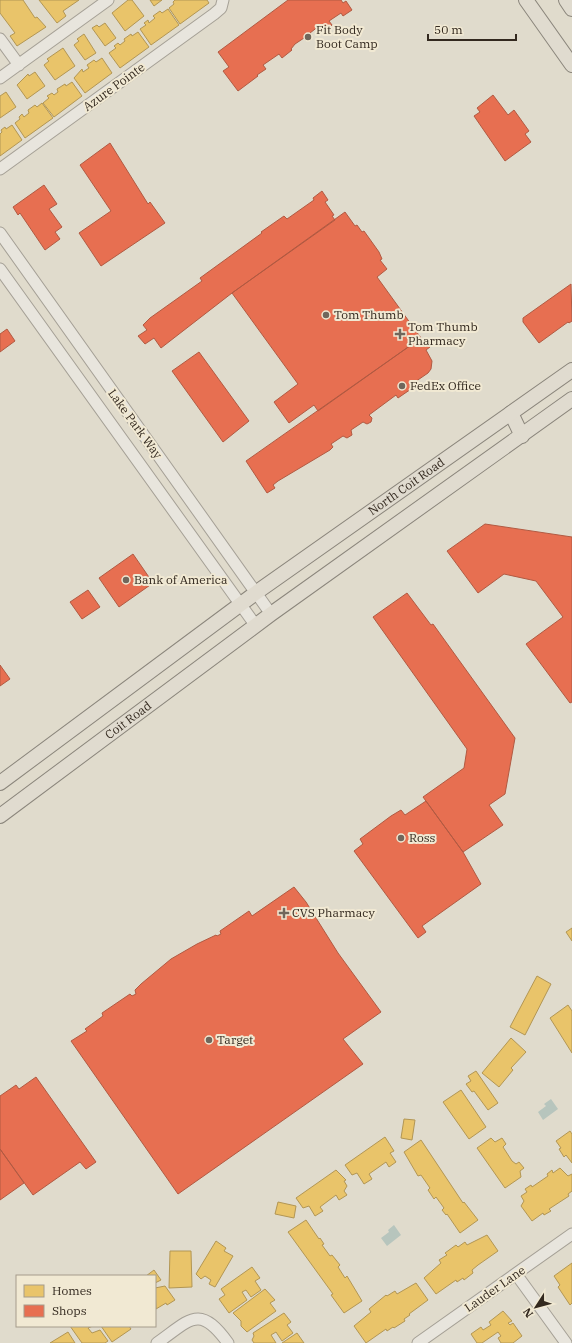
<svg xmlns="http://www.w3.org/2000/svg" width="572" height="1343" font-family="'IBM Plex Serif',serif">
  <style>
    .water { fill: #b7c5bd }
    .homes { fill: #e9c46a; stroke: #b29654 }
    .shops { fill: #e76f51; stroke: #b15a42 }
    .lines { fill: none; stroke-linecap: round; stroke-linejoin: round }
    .minor-casing { stroke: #a5a096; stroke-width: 13 }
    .major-casing { stroke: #8b867c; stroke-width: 16 }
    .minor { stroke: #e8e5dd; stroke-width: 11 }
    .major { stroke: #e0dbcf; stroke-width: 14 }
    .poi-dot { fill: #70675c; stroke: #f1e9d3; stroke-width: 1.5 }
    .labels { text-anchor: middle; stroke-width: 4; stroke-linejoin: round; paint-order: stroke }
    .poi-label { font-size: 12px; fill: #33291f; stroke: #f1e9d3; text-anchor: start }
    .street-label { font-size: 12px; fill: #33291f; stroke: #f1e9d3 }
  </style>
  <rect width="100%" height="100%" fill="#e0dbcc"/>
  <path class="water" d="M 551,1099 L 558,1109 L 543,1120 L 538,1112 L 546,1106 L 544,1104 Z
    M 394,1225 L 401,1235 L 387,1246 L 381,1238 L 389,1232 L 388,1230 Z"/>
  <path class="homes" d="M 0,0 L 23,0 L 35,18 L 37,17 L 46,27 L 17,46 L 10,36 L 15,33 L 0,13 Z
    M 39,0 L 79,0 L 63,11 L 66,16 L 57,23 Z
    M 128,0 L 132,0 L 144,16 L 125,31 L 112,13 Z
    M 150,0 L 162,0 L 154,6 Z
    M 175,0 L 207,0 L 209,3 L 180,24 L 169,8 L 174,4 L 173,2 Z
    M 168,9 L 179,25 L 151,45 L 140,29 L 146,25 L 144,23 L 148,20 L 149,23 L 155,18 L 153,16 L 160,11 L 162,13 Z
    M 105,23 L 116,38 L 105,46 L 92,28 L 97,25 L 99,27 Z
    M 138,32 L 149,47 L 120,68 L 109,53 L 116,48 L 114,46 L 118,43 L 120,45 L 125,41 L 124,39 L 131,34 L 132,36 Z
    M 84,34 L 96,53 L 85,60 L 74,45 L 79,41 L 77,39 Z
    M 63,48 L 75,66 L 55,80 L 44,65 L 49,61 L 47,59 Z
    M 102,58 L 112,73 L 85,93 L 74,78 L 82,69 L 83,72 L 89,68 L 87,65 L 94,60 L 96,62 Z
    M 35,72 L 45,86 L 27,99 L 17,85 L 28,74 L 29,76 Z
    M 72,82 L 82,96 L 54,117 L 43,103 L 49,98 L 47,96 L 52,93 L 54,95 L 58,92 L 57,89 L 65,84 L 66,86 Z
    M 6,92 L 16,107 L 0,118 L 0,96 Z
    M 42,103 L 53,118 L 25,138 L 15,123 L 20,119 L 19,117 L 22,114 L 24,117 L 29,113 L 28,110 L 35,105 L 37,107 Z
    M 12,125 L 22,140 L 0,156 L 0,134 L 2,132 L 1,130 L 5,127 L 6,129 Z
    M 572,928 L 572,941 L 566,932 Z
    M 537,976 L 551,984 L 525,1035 L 510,1027 Z
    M 568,1005 L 572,1011 L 572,1053 L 550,1018 Z
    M 511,1038 L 526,1052 L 511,1068 L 513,1070 L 499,1087 L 482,1073 Z
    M 476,1071 L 498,1103 L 488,1110 L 474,1091 L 472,1092 L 466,1084 L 471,1081 L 468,1076 Z
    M 461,1090 L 486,1127 L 469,1139 L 443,1102 Z
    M 404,1119 L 415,1120 L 412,1140 L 401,1138 Z
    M 570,1131 L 572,1134 L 572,1163 L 566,1155 L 564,1157 L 559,1149 L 561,1148 L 556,1141 Z
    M 385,1137 L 394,1151 L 390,1153 L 396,1162 L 389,1167 L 386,1162 L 369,1174 L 372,1179 L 364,1184 L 357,1173 L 352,1175 L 345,1165 Z
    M 491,1138 L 495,1142 L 502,1138 L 506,1144 L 503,1147 L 512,1161 L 516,1164 L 519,1162 L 524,1168 L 520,1171 L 521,1177 L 505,1188 L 477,1148 Z
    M 421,1140 L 463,1203 L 464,1202 L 478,1220 L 460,1233 L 447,1214 L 446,1215 L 442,1210 L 444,1208 L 436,1197 L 434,1199 L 428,1190 L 430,1188 L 421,1175 L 418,1176 L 404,1152 Z
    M 560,1168 L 568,1176 L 572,1174 L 572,1191 L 568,1194 L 569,1196 L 549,1209 L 551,1211 L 544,1215 L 543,1213 L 532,1221 L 521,1206 L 524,1201 L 521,1196 L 527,1192 L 525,1189 L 531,1185 L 532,1187 L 548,1176 L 547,1174 L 552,1170 L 553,1173 Z
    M 336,1170 L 346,1180 L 344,1181 L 347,1186 L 344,1191 L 347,1195 L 339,1200 L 336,1195 L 320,1207 L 323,1211 L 315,1216 L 309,1206 L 303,1208 L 296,1198 Z
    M 278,1202 L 296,1206 L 294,1218 L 275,1214 Z
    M 306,1220 L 319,1239 L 320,1238 L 324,1244 L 322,1245 L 330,1256 L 332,1255 L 340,1265 L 338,1267 L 345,1278 L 347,1276 L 362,1301 L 344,1313 L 331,1295 L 333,1294 L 288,1232 Z
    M 487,1235 L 498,1251 L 478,1265 L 472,1270 L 473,1273 L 464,1280 L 463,1278 L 457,1282 L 456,1280 L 436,1294 L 424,1278 L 441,1263 L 439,1260 L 447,1255 L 445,1253 L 456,1245 L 458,1247 L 465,1242 L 467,1245 Z
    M 216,1241 L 226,1248 L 224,1251 L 233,1256 L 215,1287 L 209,1284 L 211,1280 L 205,1276 L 201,1279 L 196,1274 Z
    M 170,1251 L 191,1251 L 192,1287 L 169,1288 Z
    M 572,1263 L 572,1303 L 570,1305 L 558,1287 L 560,1285 L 554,1276 Z
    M 252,1267 L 260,1278 L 255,1281 L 261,1290 L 251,1297 L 246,1290 L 242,1292 L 247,1300 L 229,1313 L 219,1299 L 225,1295 L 221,1289 Z
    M 154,1270 L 161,1280 L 155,1283 L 155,1276 L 146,1276 Z
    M 416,1283 L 428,1300 L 409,1314 L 410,1315 L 404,1319 L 405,1321 L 394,1328 L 393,1327 L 387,1331 L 386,1329 L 366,1343 L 354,1326 L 371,1312 L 369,1309 L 386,1295 L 387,1296 L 395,1291 L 397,1294 Z
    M 165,1286 L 175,1300 L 167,1305 L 166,1303 L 156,1309 L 155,1288 Z
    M 265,1289 L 275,1300 L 270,1303 L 276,1311 L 247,1332 L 241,1326 L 241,1321 L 233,1313 Z
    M 503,1311 L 512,1321 L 508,1323 L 510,1325 L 513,1323 L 522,1336 L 513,1343 L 501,1343 L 498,1338 L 501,1336 L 498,1332 L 482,1343 L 477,1343 L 471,1334 L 481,1327 L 483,1330 L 491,1325 L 489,1322 Z
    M 284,1313 L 291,1322 L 287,1325 L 293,1333 L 282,1341 L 276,1332 L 271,1335 L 276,1343 L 254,1343 L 252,1340 L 254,1336 L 253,1333 Z
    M 70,1326 L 93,1326 L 88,1328 L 92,1333 L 100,1330 L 108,1341 L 105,1343 L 82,1343 Z
    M 101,1326 L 129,1326 L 131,1329 L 112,1342 Z
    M 68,1332 L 75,1343 L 50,1343 Z
    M 297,1333 L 304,1343 L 282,1343 Z"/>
  <path class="shops" d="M 288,0 L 341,0 L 343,3 L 346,1 L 352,10 L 343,16 L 341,13 L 329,21 L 332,25 L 323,32 L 319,26 L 310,33 L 311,36 L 306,40 L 304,38 L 295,44 L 291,49 L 292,50 L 282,58 L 279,54 L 263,65 L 266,69 L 257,75 L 258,76 L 238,91 L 223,71 L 229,67 L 218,52 Z
    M 493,95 L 508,115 L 514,110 L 529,131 L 525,134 L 531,142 L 505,161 L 474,116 L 480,112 L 477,108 Z
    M 110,143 L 148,204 L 150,202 L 165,223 L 101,266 L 79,233 L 111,211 L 80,165 Z
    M 44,185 L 57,204 L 49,209 L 62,227 L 55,232 L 60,239 L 45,250 L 20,213 L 18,215 L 13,207 Z
    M 322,191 L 328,200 L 325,202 L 334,215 L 332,216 L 335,220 L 232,293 L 161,348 L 154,338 L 145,344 L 138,336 L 147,330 L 143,325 L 150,318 L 202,281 L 200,278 L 262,233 L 261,232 L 284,216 L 287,219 L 314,200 L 313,198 Z
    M 345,212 L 355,226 L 357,225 L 362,232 L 364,231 L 379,252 L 382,259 L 380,260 L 387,269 L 377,277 L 421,338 L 318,411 L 314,405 L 289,423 L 274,402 L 298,384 L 232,293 Z
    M 571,284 L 572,321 L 569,323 L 568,322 L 539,343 L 523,322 L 523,318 Z
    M 7,329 L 15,341 L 0,352 L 0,334 Z
    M 421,338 L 423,341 L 425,339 L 430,347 L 426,350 L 432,361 L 431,369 L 428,373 L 412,384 L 414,387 L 398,398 L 396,395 L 369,415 L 372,418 L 371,422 L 367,424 L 363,422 L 351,430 L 352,435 L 347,438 L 343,436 L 331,444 L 333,447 L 330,450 L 278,481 L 273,485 L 275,488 L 267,493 L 246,461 Z
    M 199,352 L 249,421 L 223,442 L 172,371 Z
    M 485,524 L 572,537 L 572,702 L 570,703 L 526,644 L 563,617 L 536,581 L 504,574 L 478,593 L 447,551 Z
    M 133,554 L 153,583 L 119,607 L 99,578 Z
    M 88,590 L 100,607 L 82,619 L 70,602 Z
    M 407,593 L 431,625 L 433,624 L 515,738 L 505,794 L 489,805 L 503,825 L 463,852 L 423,797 L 464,768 L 467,749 L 373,617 Z
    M 0,665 L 10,679 L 0,686 Z
    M 426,801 L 463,852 L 481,884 L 422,926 L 426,932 L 418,938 L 354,851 L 363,844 L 360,839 L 391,816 L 401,810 L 405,815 Z
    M 294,887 L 306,902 L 338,953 L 381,1012 L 343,1039 L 363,1064 L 178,1194 L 71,1041 L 87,1031 L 85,1029 L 103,1016 L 102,1013 L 130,994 L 132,996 L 136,994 L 135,990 L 141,984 L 171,959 L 197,944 L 216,935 L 217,936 L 221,934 L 220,931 L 249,911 L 252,916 Z
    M 36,1077 L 96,1162 L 86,1169 L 80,1162 L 33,1195 L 0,1149 L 0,1096 L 16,1085 L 19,1089 Z
    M 0,1149 L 24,1183 L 0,1200 Z"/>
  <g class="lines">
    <g class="minor-casing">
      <path id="minor" d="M 0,39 L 19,65
        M 0,78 L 108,0
        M 0,169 L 214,14 L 221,8 L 223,0
        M 0,233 L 271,614
        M 0,269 L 256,626
        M 516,1274 L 566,1343
        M 157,1343 C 190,1320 199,1303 228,1343
        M 418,1343 L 572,1234"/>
    </g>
    <g class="major-casing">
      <g id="major">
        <path d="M 526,0 L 572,65"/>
        <path d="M 566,0 L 572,9"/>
        <path d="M 511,413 L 522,436"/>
        <path id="s1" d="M 0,783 L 257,592 L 572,370"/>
        <path id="s2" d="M 0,816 L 271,614 L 572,399"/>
      </g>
    </g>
    <use href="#minor" class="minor"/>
    <use href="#major" class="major"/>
  </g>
  <g class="poi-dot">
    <circle cx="308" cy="37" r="4"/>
    <circle cx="326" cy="315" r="4"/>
    <path d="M398 328h4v4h4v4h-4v4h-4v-4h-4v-4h4z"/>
    <circle cx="402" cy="386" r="4"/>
    <circle cx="126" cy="580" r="4"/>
    <circle cx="401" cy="838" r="4"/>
    <path d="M282 907h4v4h4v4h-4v4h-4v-4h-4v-4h4z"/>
    <circle cx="209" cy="1040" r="4"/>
  </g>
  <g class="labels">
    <g class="poi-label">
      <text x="316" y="34">Fit Body<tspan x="316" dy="14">Boot Camp</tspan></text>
      <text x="334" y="319">Tom Thumb</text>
      <text x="408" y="331">Tom Thumb<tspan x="408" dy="14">Pharmacy</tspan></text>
      <text x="410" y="390">FedEx Office</text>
      <text x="134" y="584">Bank of America</text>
      <text x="409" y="842">Ross</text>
      <text x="292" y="917">CVS Pharmacy</text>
      <text x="217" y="1044">Target</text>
    </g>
    <g class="street-label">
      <text transform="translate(114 87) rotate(-36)" y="4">Azure Pointe</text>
      <text transform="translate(135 424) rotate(54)" y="4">Lake Park Way</text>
      <text dy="4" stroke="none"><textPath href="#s1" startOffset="503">North Coit Road</textPath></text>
      <text dy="4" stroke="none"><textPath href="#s2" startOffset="160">Coit Road</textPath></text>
      <text transform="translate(495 1289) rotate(-35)" y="4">Lauder Lane</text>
    </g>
  </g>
  <rect x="16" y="1275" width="140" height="52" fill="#f1e9d3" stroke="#a59c8b"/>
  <rect x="24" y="1285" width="20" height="12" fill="#e9c46a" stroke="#a59c8b"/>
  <text x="52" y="1295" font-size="12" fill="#33291f">Homes</text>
  <rect x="24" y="1305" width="20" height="12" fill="#e76f51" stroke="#a59c8b"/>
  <text x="52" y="1315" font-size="12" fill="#33291f">Shops</text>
  <g transform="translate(536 1307) rotate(234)" stroke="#f1e9d3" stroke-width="3" paint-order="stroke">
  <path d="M0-3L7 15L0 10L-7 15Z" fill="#33291f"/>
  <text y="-6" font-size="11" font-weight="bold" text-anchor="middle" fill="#33291f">N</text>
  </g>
  <path d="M428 34v6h88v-6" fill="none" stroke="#33291f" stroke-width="2"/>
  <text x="434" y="34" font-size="12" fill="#33291f" stroke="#f1e9d3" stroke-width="3" paint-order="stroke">50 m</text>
</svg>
